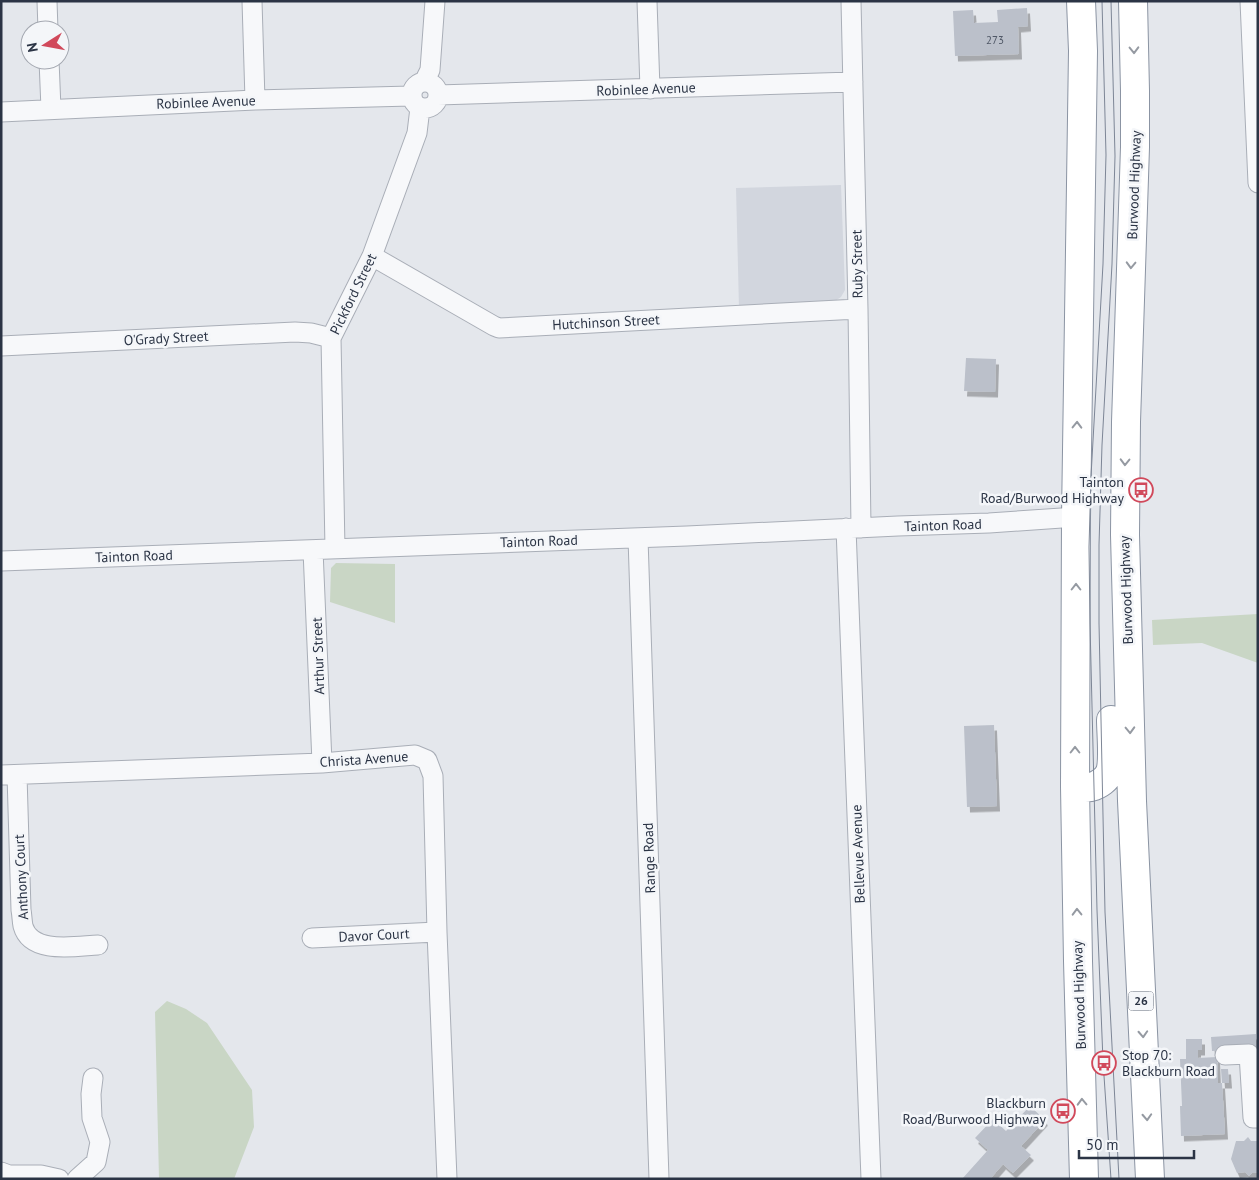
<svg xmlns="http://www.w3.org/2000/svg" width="1259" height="1180" font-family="'PT Sans',sans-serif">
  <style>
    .built { fill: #d2d6de }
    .green { fill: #c9d6c5 }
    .building { fill: #bbc0ca; filter: url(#shadow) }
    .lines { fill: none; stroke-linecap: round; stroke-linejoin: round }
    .minor-casing { stroke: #a9aeb7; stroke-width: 21 }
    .highway-casing { stroke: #8b94a3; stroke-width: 30 }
    .minor { stroke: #f7f8fa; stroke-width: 19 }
    .highway { stroke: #fff; stroke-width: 28 }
    .tram { stroke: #7d8696; stroke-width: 1 }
    .oneway { stroke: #959aa2 }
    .labels { text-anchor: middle; stroke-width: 5; stroke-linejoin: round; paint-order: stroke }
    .number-label { font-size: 11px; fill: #4f5766 }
    .shield { fill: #f4f6f9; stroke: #676e7b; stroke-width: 1 }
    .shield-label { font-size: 12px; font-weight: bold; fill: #2b3445 }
    .street-label { font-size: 14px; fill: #2b3445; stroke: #f4f6f9 }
    .poi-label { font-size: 14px; fill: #2b3445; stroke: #f4f6f9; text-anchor: end }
  </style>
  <defs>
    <filter id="shadow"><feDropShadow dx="3" dy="5.5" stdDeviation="0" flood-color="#0004"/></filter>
  </defs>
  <rect width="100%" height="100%" fill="#e4e7ec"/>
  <path class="built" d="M 841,185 L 845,290 L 841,297 L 832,303 L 739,308 L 736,188 Z"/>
  <path class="green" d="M 336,563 L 395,564 L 395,623 L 330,602 L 331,568 Z
    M 1258,614 L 1258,663 L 1202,643 L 1153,645 L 1152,620 Z
    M 167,1001 L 186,1009 L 207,1023 L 252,1090 L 254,1127 L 234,1179 L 159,1179 L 155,1012 Z"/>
  <path class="building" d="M 1027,8 L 1028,26 L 1018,27 L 1019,54 L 955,56 L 953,11 L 973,10 L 974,23 L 998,22 L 997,10 Z
    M 966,358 L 996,359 L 995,392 L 964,391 Z
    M 994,725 L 997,806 L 967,807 L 964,726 Z
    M 1256,1034 L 1256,1049 L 1212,1051 L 1211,1037 Z
    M 1186,1039 L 1202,1039 L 1202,1050 L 1198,1050 L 1198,1058 L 1217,1057 L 1218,1083 L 1222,1083 L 1225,1134 L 1181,1136 L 1180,1106 L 1182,1106 L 1180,1059 L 1186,1059 Z
    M 1221,1069 L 1228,1069 L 1229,1083 L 1222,1083 Z
    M 1030,1106 L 1045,1120 L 1021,1146 L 1031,1155 L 1013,1173 L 1003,1164 L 990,1179 L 962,1179 L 988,1150 L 975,1138 L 993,1119 L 1006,1131 Z
    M 1248,1137 L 1251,1141 L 1258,1141 L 1258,1172 L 1252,1173 L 1249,1176 L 1245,1172 L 1237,1173 L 1231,1159 L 1236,1141 L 1244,1141 Z"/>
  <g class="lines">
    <g class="minor-casing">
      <path id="minor" d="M 47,1 L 48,30
        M 252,1 L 255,100
        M 647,1 L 650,89
        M 851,1 L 858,309 L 861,528
        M 1250,1 L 1258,183
        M 49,60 L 51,109
        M412 95a13 13 0 1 1 26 0a13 13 0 1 1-26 0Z
        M 424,82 L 430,70 L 435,1
        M 438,95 L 853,82
        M 1,112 L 255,100 L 411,96
        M 372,256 L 494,326 L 499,328 L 858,309
        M 1,346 L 295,332 L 311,333 L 331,338
        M 846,528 L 871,1179
        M 638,538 L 659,1179
        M 335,549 L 331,338 L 372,256 L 417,133 L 420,108
        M 313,550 L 322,763
        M 1,561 L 687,536 L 898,526 L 989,523 L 1076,517
        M 1,775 L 322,763 L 415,755 L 427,760 L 433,776 L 437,932 L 447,1179
        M 17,775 L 21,910 C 22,915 22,921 23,926 C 31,955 76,946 98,945
        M 312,938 L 437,932
        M 1225,1055 L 1249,1054 L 1253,1118 L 1258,1118
        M 1,1172 L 9,1175 L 41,1175 L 59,1179
        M 77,1179 L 96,1162 L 100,1142 L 92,1118 L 91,1094 L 93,1078"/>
    </g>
    <g class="highway-casing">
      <path id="highway" d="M 1081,1 L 1083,51 L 1076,517 L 1075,787 L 1078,961 L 1084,1179
        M 1133,1 L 1135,91 L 1135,147 L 1126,422 L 1125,535 L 1132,801 L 1150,1179
        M 1075,787 C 1080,787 1086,788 1091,787 C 1099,785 1107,779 1110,772 C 1114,761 1111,732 1111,720"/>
    </g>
    <use href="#minor" class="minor"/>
    <use href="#highway" class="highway"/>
    <path class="tram" d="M 1102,1 L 1106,155 L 1103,264 L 1091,476 L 1089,547 L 1090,624 L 1097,910 L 1103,1061 L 1111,1179
      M 1111,1 L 1115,156 L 1112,264 L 1102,445 L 1099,545 L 1099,623 L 1105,912 L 1119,1179"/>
  </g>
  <defs><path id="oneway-chevron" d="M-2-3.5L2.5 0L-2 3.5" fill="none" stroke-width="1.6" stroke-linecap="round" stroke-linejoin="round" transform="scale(1.25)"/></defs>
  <g class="oneway">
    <use href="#oneway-chevron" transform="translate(1134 50) rotate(89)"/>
    <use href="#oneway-chevron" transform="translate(1131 265) rotate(92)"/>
    <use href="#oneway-chevron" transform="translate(1077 425) rotate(-89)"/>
    <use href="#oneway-chevron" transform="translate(1125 462) rotate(91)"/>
    <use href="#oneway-chevron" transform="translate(1076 587) rotate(-90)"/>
    <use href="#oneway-chevron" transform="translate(1130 730) rotate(88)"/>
    <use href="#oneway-chevron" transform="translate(1075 750) rotate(-90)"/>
    <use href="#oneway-chevron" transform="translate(1077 912) rotate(-91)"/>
    <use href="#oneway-chevron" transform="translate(1143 1034) rotate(87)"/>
    <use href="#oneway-chevron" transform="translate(1082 1102) rotate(-92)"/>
    <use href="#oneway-chevron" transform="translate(1147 1117) rotate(87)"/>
  </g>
  <defs>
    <g id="bus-ring" transform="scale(1.25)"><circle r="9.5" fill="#f4f6f9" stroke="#d1495b" stroke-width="1.5"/><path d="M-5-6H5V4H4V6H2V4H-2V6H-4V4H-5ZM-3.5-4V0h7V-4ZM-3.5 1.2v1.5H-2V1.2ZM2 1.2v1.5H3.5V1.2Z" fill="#d1495b"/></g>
  </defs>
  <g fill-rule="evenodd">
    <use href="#bus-ring" x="1141" y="490"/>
    <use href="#bus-ring" x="1104" y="1063"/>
    <use href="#bus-ring" x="1063" y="1111"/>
  </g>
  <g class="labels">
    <g class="number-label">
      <text x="995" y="44">273</text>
    </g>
    <rect class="shield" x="1128.5" y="991.5" width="25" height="19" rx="4"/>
    <g class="shield-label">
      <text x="1141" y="1005">26</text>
    </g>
    <g class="street-label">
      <text transform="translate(646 89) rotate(-2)" y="5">Robinlee Avenue</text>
      <text transform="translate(206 102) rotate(-2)" y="5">Robinlee Avenue</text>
      <text transform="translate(1134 185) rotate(-88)" y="5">Burwood Highway</text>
      <text transform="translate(857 264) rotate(-91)" y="5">Ruby Street</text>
      <text transform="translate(353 294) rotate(-64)" y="5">Pickford Street</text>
      <text transform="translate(606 322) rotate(-3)" y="5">Hutchinson Street</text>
      <text transform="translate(166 338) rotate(-3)" y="5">O'Grady Street</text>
      <text transform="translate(943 525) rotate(-2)" y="5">Tainton Road</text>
      <text transform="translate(539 541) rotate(-2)" y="5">Tainton Road</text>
      <text transform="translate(134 556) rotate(-2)" y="5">Tainton Road</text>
      <text transform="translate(1126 590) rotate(-92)" y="5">Burwood Highway</text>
      <text transform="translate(318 656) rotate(-92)" y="5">Arthur Street</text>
      <text transform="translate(364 759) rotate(-4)" y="5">Christa Avenue</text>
      <text transform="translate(858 854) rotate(-92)" y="5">Bellevue Avenue</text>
      <text transform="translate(649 858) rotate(-92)" y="5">Range Road</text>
      <text transform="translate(21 877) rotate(-93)" y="5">Anthony Court</text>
      <text transform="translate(374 935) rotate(-3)" y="5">Davor Court</text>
      <text transform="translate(1079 995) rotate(-92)" y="5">Burwood Highway</text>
    </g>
    <g class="poi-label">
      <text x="1124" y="487">Tainton<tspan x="1124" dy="16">Road/Burwood Highway</tspan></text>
      <text x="1122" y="1060" text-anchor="start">Stop 70:<tspan x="1122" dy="16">Blackburn Road</tspan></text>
      <text x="1046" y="1108">Blackburn<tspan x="1046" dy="16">Road/Burwood Highway</tspan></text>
    </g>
  </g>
  <rect width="1259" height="1180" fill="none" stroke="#2b3445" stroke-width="5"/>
  <g transform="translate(45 45) rotate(259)"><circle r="24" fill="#f4f6f9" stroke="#a4a8b1"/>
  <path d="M0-4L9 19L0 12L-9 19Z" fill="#d1495b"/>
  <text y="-8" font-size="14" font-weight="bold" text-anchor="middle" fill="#2b3445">N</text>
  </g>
  <path d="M1079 1150v8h115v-8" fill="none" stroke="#2b3445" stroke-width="2.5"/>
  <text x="1086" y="1150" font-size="15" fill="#2b3445" stroke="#f4f6f9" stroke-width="4" paint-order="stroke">50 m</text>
</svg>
